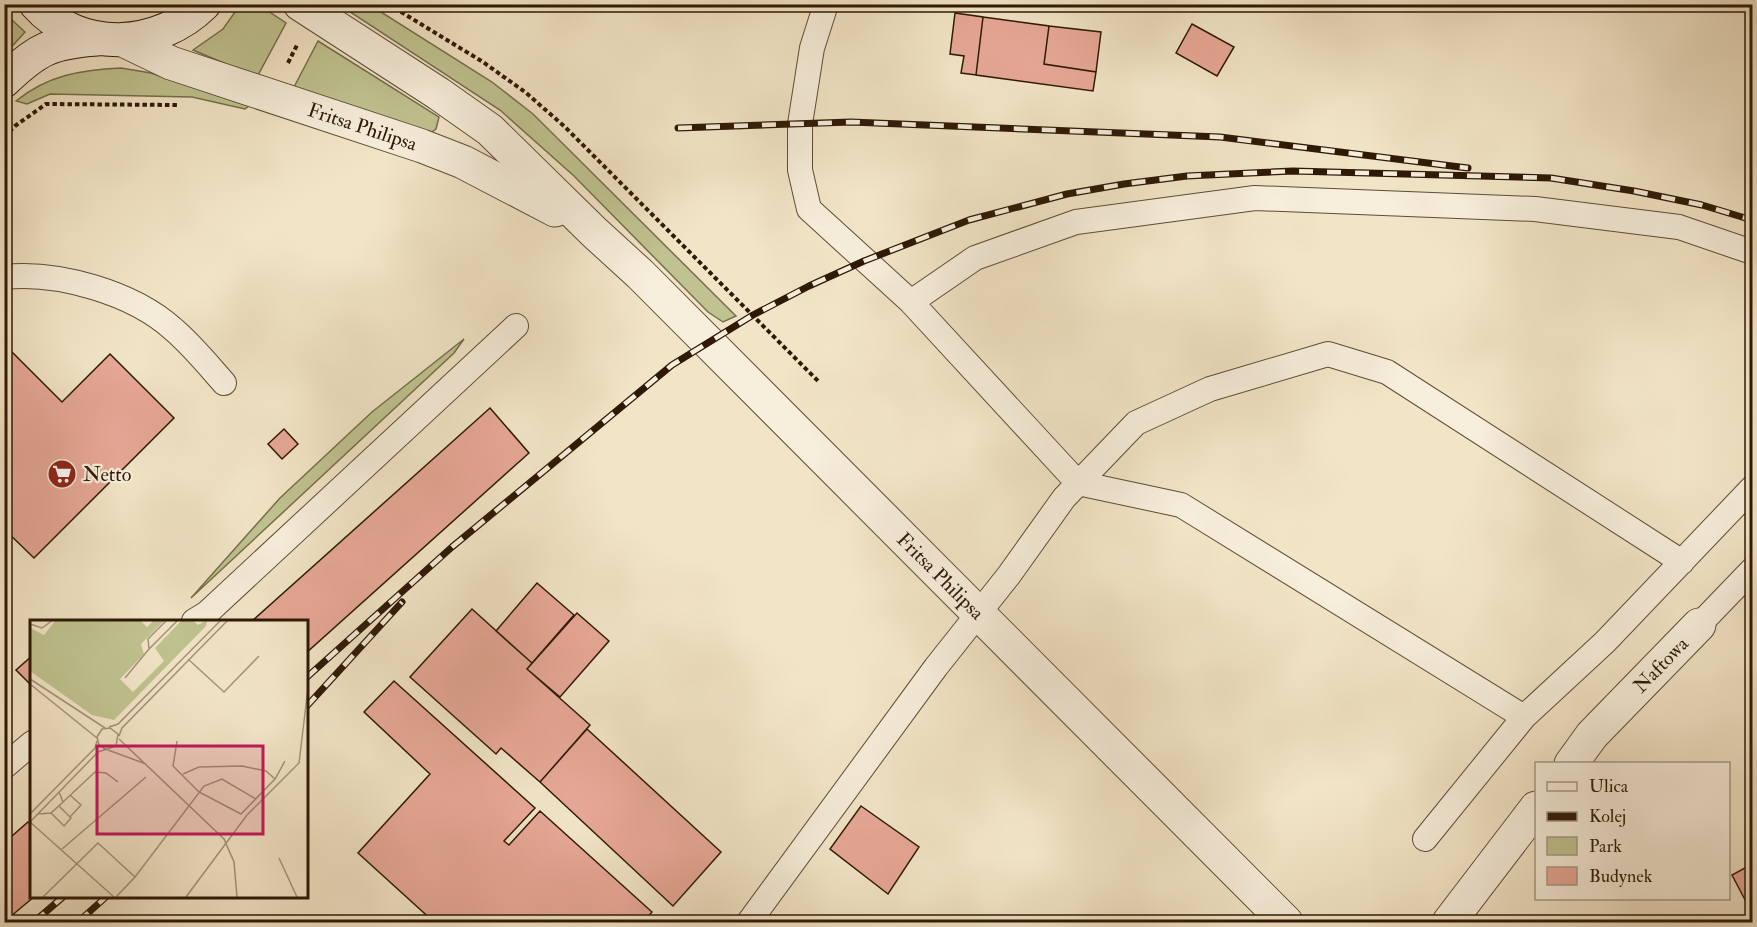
<svg xmlns="http://www.w3.org/2000/svg" width="1757" height="927" font-family="'IM FELL Double Pica',serif">
  <style>
    .green { fill: #c0c391; stroke: #776e4c; stroke-width: 1.5 }
    .building { fill: #e7a897; stroke: #2e1906; stroke-width: 1.5 }
    .lines { fill: none; stroke-linecap: round; stroke-linejoin: round }
    .service-casing { stroke: #5f4c36; stroke-width: 26 }
    .minor-casing { stroke: #5f4c36; stroke-width: 35 }
    .tertiary-casing { stroke: #5f4c36; stroke-width: 35 }
    .secondary-casing { stroke: #2e1906; stroke-width: 35 }
    .path { stroke: #2e1906; stroke-width: 4; stroke-dasharray: 4.5 3; stroke-linecap: butt }
    .service { stroke: #f7eedb; stroke-width: 24 }
    .minor { stroke: #f7eedb; stroke-width: 33 }
    .tertiary { stroke: #f7eedb; stroke-width: 33 }
    .secondary { stroke: #f7eedb; stroke-width: 33 }
    .rail-casing { stroke: #2e1906; stroke-width: 7 }
    .rail { stroke: #f7eedb; stroke-width: 4.5; stroke-dasharray: 14; stroke-linecap: butt }
    .labels { text-anchor: middle; stroke-width: 4.5; stroke-linejoin: round; paint-order: stroke }
    .street-label { font-size: 20px; fill: #2e1906; stroke: #f7eedb }
    .poi-label { font-size: 20px; fill: #2e1906; stroke: #f7eedb; text-anchor: start }
    .inset-road { fill: none; stroke: #a4937a; stroke-width: 1.5 }
    .view { fill: #c2185b; fill-opacity: 0.15; stroke: #c2185b; stroke-width: 3 }
    .inset-edge { fill: none; stroke: #2e1906; stroke-width: 3 }
  </style>
  <rect width="100%" height="100%" fill="#f2e5c7"/>
  <filter id="stains"><feTurbulence type="fractalNoise" baseFrequency=".00333" numOctaves="4"/><feColorMatrix values="0 0 0 0 .2 0 0 0 0 .09 0 0 0 0 .02 0 0 0 .5 -.17"/></filter>
  <radialGradient id="worn" r=".72"><stop offset=".6" stop-color="#630" stop-opacity="0"/><stop offset="1" stop-color="#630" stop-opacity=".3"/></radialGradient>
  <path class="green" d="M 240,5 L 259,5 L 286,23 L 257,77 L 193,50 L 223,29 Z
    M 347,5 L 370,5 L 492,82 L 533,114 L 736,316 L 723,322 L 708,312 L 574,176 L 500,110 L 341,6 Z
    M 12,20 L 25,32 L 5,54 L 5,28 Z
    M 318,41 L 439,117 L 436,129 L 429,134 L 293,89 Z
    M 121,68 L 151,73 L 250,105 L 245,109 L 192,97 L 50,94 L 27,104 L 16,101 C 48,75 81,70 121,68 Z
    M 464,339 L 454,353 L 191,598 L 280,498 L 372,412 Z"/>
  <path class="building" d="M 955,13 L 983,17 L 976,75 L 961,73 L 964,56 L 950,54 Z
    M 983,17 L 1049,26 L 1044,64 L 1096,72 L 1093,91 L 976,75 Z
    M 1192,24 L 1234,47 L 1217,76 L 1176,53 Z
    M 1049,26 L 1101,32 L 1096,72 L 1044,64 Z
    M 4,344 L 62,402 L 110,354 L 174,418 L 34,558 L 4,529 Z
    M 490,408 L 529,453 L 306,653 L 306,621 L 252,621 Z
    M 284,429 L 298,444 L 282,459 L 268,444 Z
    M 537,583 L 574,615 L 532,663 L 496,631 Z
    M 472,609 L 532,663 L 527,669 L 590,725 L 540,782 L 501,748 L 496,754 L 410,677 Z
    M 577,613 L 609,641 L 560,697 L 527,669 Z
    M 32,656 L 32,686 L 16,670 Z
    M 394,681 L 535,808 L 504,841 L 509,845 L 540,811 L 652,912 L 643,922 L 434,922 L 358,853 L 430,774 L 364,712 Z
    M 587,729 L 721,852 L 673,906 L 540,782 Z
    M 861,806 L 919,847 L 888,894 L 830,849 Z
    M 28,822 L 32,825 L 32,896 L 35,896 L 4,922 L 4,843 Z
    M 1752,864 L 1752,913 L 1732,875 Z"/>
  <g class="lines">
    <g class="service-casing">
      <path id="service" d="M 826,4 L 812,48 L 800,124 L 800,170 L 809,209 L 911,302 L 1078,483 L 1181,505 L 1524,717 L 1605,642 L 1752,488
        M 4,277 C 58,271 133,293 173,329 C 192,345 208,365 224,383
        M 911,302 L 975,258 L 1076,222 L 1255,198 L 1535,209 L 1679,227 L 1752,252
        M 194,621 L 207,613 L 516,326
        M 1699,625 L 1752,570
        M 4,767 L 32,743
        M 1425,839 L 1524,717
        M 749,922 L 936,667 L 1009,575 L 1064,498 L 1136,423 L 1210,389 L 1328,354 L 1387,372 L 1682,562"/>
    </g>
    <g class="minor-casing">
      <g id="minor">
        <path id="s1" d="M 1571,764 L 1592,735 L 1699,625"/>
        <path d="M 1449,922 L 1536,808"/>
      </g>
    </g>
    <g class="tertiary-casing">
      <g id="tertiary">
        <path id="s2" d="M 300,4 L 439,94 L 490,130 L 594,232 L 640,274 L 1286,922"/>
        <path id="s3" d="M 123,40 L 171,63 L 422,146 L 463,162 L 555,210"/>
      </g>
    </g>
    <g class="secondary-casing">
      <path id="secondary" d="M 36,4 C 80,54 159,49 204,4
        M 4,81 C 37,49 52,42 97,39"/>
    </g>
    <path class="path" d="M 388,4 L 483,62 L 525,92 L 564,126 L 818,381
      M 288,63 L 297,45
      M 4,137 L 15,126 L 46,104 L 177,105
      M 1362,922 L 1363,921"/>
    <use href="#service" class="service"/>
    <use href="#minor" class="minor"/>
    <use href="#tertiary" class="tertiary"/>
    <use href="#secondary" class="secondary"/>
    <g class="rail-casing">
      <path id="rail" d="M 678,128 L 851,122 L 1220,137 L 1468,168
        M 306,678 L 452,547 L 672,365 L 753,315 L 809,286 L 864,261 L 969,220 L 1067,194 L 1124,184 L 1187,176 L 1293,171 L 1551,178 L 1634,191 L 1702,205 L 1752,220
        M 306,707 L 402,602
        M 34,922 L 64,896
        M 78,922 L 107,896"/>
    </g>
    <use href="#rail" class="rail"/>
  </g>
  <defs>
    <g id="supermarket-disc" transform="scale(1.5)"><circle r="9.5" fill="#8f2418" stroke="#f7eedb"/><path d="M-6-5.5h2.5l.6 2H6L4.5 2H-2.5L-4.4-4H-6ZM-1.5 3.2a1.3 1.3 0 1 0 .1 0ZM3 3.2a1.3 1.3 0 1 0 .1 0Z" fill="#fff"/></g>
  </defs>
  <g fill-rule="evenodd">
    <use href="#supermarket-disc" x="62" y="474"/>
  </g>
  <g class="labels">
    <g class="street-label">
      <text dy="7" stroke="none"><textPath href="#s3" startOffset="255">Fritsa Philipsa</textPath></text>
      <text dy="7" stroke="none"><textPath href="#s2" startOffset="862">Fritsa Philipsa</textPath></text>
      <text dy="7" stroke="none"><textPath href="#s1" startOffset="134">Naftowa</textPath></text>
    </g>
    <g class="poi-label">
      <text x="83" y="481">Netto</text>
    </g>
  </g>
  <g transform="translate(30 620)">
    <rect width="278" height="278" fill="#f2e5c7"/>
    <path d="M 26,0 L 110,0 L 117,7 L 124,0 L 135,0 L 111,24 L 114,34 L 90,59 L 103,72 L 134,41 L 125,28 L 152,0 L 162,0 L 168,5 L 177,0 L 176,6 L 84,100 L 62,95 L 0,51 L 0,8 L 14,15 Z" fill="#c0c391"/>
    <path class="inset-road" d="M 137,0 L 118,19 L 119,29 L 148,0M 0,4 L 12,8 L 23,0M 158,39 L 194,72 L 229,36M 95,58 L 119,29M 0,59 L 75,108M 0,64 L 67,118M 79,107 L 88,104 L 191,0M 89,116 L 92,108 L 198,0M 89,119 L 194,219 L 204,242 L 207,277M 147,121 L 143,146 L 169,172 L 211,194 L 245,159 L 255,141M 78,130 L 116,144M 153,154 L 169,147 L 212,146 L 236,151 L 245,159M 33,182 L 65,152 L 76,153 L 88,162M 21,193 L 34,206 L 41,198 L 29,186M 0,194 L 65,128 L 67,121M 8,194 L 21,193 L 33,182 L 29,172M 40,197 L 51,185 L 40,175M 0,202 L 84,277M 0,202 L 68,132 L 86,126 L 88,114 L 80,108 L 72,109 L 67,117 L 69,125 L 77,130M 32,229 L 116,157M 249,238 L 267,277M 105,257 L 174,166 L 192,159 L 226,179M 13,277 L 68,223 L 105,257 L 86,277M 156,277 L 217,195 L 269,143 L 278,68"/>
    <path class="view" d="M 67,126 L 233,126 L 233,214 L 67,214 Z"/>
    <rect width="278" height="278" class="inset-edge"/>
  </g>
  <rect width="1757" height="927" fill="none" stroke="#f2e5c7" stroke-width="24"/>
  <rect x="6" y="6" width="1745" height="915" fill="none" stroke="#2e1906" stroke-width="3"/>
  <rect x="12" y="12" width="1733" height="903" fill="none" stroke="#2e1906" stroke-width="1.5"/>
  <rect x="1535" y="762" width="195" height="138" fill="#f7eedb" stroke="#a79986" stroke-width="1.5"/>
  <rect x="1547" y="782" width="30" height="9" fill="#f7eedb" stroke="#a79986" stroke-width="1.5"/>
  <text x="1589" y="792" font-size="18" fill="#2e1906">Ulica</text>
  <rect x="1547" y="812" width="30" height="9" fill="#2e1906" stroke="#a79986" stroke-width="1.5"/>
  <text x="1589" y="822" font-size="18" fill="#2e1906">Kolej</text>
  <rect x="1547" y="837" width="30" height="18" fill="#c0c391" stroke="#a79986" stroke-width="1.5"/>
  <text x="1589" y="852" font-size="18" fill="#2e1906">Park</text>
  <rect x="1547" y="867" width="30" height="18" fill="#e7a897" stroke="#a79986" stroke-width="1.5"/>
  <text x="1589" y="882" font-size="18" fill="#2e1906">Budynek</text>
  <rect width="100%" height="100%" filter="url(#stains)"/>
  <rect width="100%" height="100%" fill="url(#worn)"/>
</svg>
